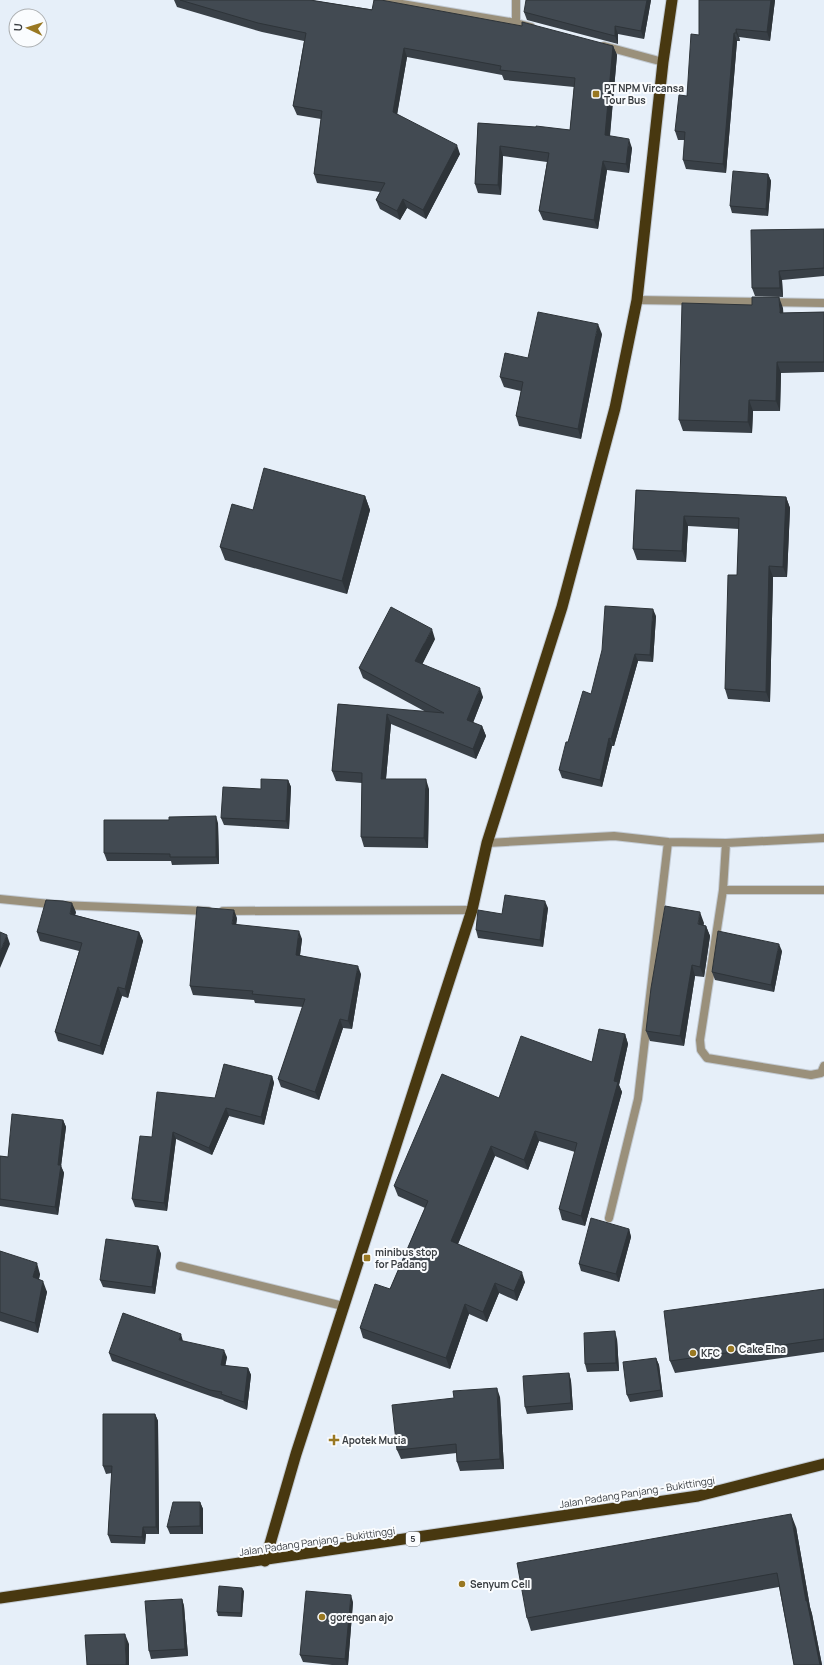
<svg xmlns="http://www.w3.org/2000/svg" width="824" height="1665" font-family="Manrope,sans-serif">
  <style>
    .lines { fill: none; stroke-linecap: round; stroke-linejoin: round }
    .service-casing { stroke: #c3cbd4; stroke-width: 10 }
    .minor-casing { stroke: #c3cbd4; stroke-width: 10 }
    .tertiary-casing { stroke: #c3cbd4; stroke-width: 10 }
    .trunk-casing { stroke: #c3cbd4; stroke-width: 13 }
    .service { stroke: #9a907b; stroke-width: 8 }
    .minor { stroke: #9a907b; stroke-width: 8 }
    .tertiary { stroke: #9a907b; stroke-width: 8 }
    .trunk { stroke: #483810; stroke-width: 11 }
    .wall { fill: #394047 }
    .shaded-wall { fill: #2e3439 }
    .building { fill: #424a52; stroke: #2e3439 }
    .poi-dot { fill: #997822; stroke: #fafcfe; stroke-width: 1.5 }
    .labels { text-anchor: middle; stroke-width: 4; stroke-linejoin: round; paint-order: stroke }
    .shield { fill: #fafcfe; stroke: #73767a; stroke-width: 1 }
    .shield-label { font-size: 9px; font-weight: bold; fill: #393d41 }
    .poi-label { font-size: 10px; font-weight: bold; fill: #393d41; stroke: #fafcfe; text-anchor: start }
    .street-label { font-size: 10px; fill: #393d41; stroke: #fafcfe }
  </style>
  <rect width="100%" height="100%" fill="#e6eff9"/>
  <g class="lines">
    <g class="service-casing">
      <path id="service" d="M 516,23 L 516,0"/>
    </g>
    <g class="minor-casing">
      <path id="minor" d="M 378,0 L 516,23 L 531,27
        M 604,46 L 663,62
        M 637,300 L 824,303
        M 487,843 L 614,836 L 668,842 L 726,843 L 824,838
        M 726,843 L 723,890 L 700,1040 L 701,1050 L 707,1058 L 811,1075 L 821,1073 L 824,1066
        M 723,890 L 824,890
        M 609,1218 L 638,1099 L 668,842
        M 180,1266 L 343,1306"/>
    </g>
    <g class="tertiary-casing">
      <path id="tertiary" d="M 0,899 L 60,905 L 208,911
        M 223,911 L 472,910"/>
    </g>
    <g class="trunk-casing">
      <path id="trunk" d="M 265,1561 L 296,1454 L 472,910 L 487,843 L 562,607 L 615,408 L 637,300 L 663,62 L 672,0
        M 0,1598 L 698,1496 L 824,1464"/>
    </g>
    <use href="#service" class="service"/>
    <use href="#minor" class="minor"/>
    <use href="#tertiary" class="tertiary"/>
    <use href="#trunk" class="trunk"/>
  </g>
  <path class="wall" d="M 174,0 L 310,0 L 613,46 L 617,55 L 610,136 L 632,148 L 629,173 L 607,170 L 598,229 L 543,220 L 539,211 L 547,162 L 503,156 L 501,195 L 478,193 L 475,184 L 478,123 L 570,130 L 574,87 L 504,80 L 502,75 L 407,57 L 397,114 L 460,154 L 426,219 L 407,208 L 400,220 L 380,209 L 376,200 L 380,192 L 317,183 L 314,174 L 321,119 L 297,115 L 293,106 L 304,41 L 262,32 L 177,7 Z
    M 651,0 L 644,39 L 618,34 L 618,44 L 527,20 L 524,12 Z
    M 699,0 L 775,0 L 770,41 L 739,37 L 740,41 L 737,41 L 726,173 L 686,169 L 683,160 L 685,140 L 678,140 L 675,131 L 687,96 L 699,35 Z
    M 768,174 L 771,181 L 768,216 L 732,213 L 730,206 Z
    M 824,229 L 824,276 L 782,280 L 783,297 L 755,296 L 752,288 Z
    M 783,308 L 783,313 L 824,312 L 824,372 L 781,373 L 780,411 L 753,411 L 752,433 L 683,431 L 679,420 Z
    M 602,334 L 581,439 L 519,426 L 516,416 L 521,391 L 504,387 L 500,377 L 528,358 Z
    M 636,490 L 786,497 L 790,508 L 787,577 L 773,577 L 770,702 L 728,699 L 725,689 L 737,575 L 739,529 L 688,526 L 686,562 L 637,560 L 633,549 Z
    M 365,496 L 370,510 L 347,594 L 225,560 L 220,547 L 253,510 Z
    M 656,616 L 653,662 L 638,661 L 614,746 L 612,746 L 602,787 L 562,778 L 559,770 L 568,742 Z
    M 435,639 L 422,664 L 483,697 L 473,723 L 482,726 L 486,736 L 476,759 L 391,724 L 386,779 L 429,789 L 428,848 L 364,847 L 361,837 L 362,783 L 336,781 L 332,771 L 338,704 L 426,712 L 363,678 L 359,668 Z
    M 288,780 L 291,787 L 289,829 L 224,825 L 221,818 L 261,789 Z
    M 218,823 L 219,864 L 172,865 L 171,861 L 107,861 L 104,853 Z
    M 548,908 L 543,947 L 478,938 L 476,930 L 502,914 Z
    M 76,912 L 75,915 L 139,932 L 143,941 L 128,998 L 122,996 L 103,1055 L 58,1041 L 55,1032 L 79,951 L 40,941 L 37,932 Z
    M 237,918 L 236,925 L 302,939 L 300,955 L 361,974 L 352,1029 L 343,1028 L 319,1100 L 281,1087 L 278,1079 L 303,1007 L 255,1003 L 254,1000 L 193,995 L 190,986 Z
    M 704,923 L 703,925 L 706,926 L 710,936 L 704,977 L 695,976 L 684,1046 L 650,1041 L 646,1031 Z
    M 782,951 L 774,992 L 715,980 L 712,972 Z
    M 625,1034 L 628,1044 L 619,1085 L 622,1092 L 585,1226 L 562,1220 L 559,1209 L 575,1152 L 539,1141 L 528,1170 L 495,1156 L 458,1244 L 525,1282 L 517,1301 L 499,1293 L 487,1322 L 469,1314 L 450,1369 L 363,1338 L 360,1328 L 390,1289 L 425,1208 L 398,1196 L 394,1186 L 499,1098 L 592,1062 Z
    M 272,1076 L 274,1083 L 264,1125 L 229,1116 L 212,1155 L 176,1139 L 167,1211 L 135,1207 L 132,1199 L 152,1137 L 215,1098 Z
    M 63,1120 L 66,1127 L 61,1166 L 64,1173 L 58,1215 L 0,1206 L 0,1156 L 8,1157 Z
    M 629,1229 L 631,1237 L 619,1282 L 581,1271 L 579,1264 Z
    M 158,1246 L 161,1254 L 155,1294 L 103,1287 L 100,1280 Z
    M 0,1251 L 40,1274 L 39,1279 L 47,1292 L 38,1333 L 0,1321 Z
    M 824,1289 L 824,1352 L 675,1373 L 670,1361 Z
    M 617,1339 L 619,1371 L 587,1372 L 585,1364 Z
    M 183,1341 L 227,1357 L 225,1366 L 248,1368 L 251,1375 L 247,1410 L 224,1401 L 223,1400 L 213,1397 L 112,1361 L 109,1353 Z
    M 656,1358 L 659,1365 L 663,1397 L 630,1402 L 627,1395 Z
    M 569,1373 L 571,1381 L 573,1410 L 527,1414 L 525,1407 Z
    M 500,1397 L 504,1469 L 460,1471 L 457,1462 L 457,1453 L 401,1459 L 397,1450 Z
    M 155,1414 L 158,1421 L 159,1534 L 146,1534 L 145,1544 L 111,1543 L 108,1535 L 112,1473 L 106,1474 L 103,1466 Z
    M 200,1502 L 203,1509 L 203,1534 L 170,1534 L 167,1527 Z
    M 796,1527 L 810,1607 L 812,1614 L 822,1665 L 794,1665 L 779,1587 L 531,1631 L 527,1618 Z
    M 244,1591 L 242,1617 L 218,1616 L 217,1612 Z
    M 182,1599 L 184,1606 L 188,1656 L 151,1659 L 149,1651 Z
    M 353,1602 L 348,1665 L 332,1665 L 303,1662 L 300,1655 Z"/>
  <path class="shaded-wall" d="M 647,0 L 651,0 L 644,39 L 641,31 Z
    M 771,0 L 775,0 L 770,41 L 767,32 Z
    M 615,26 L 618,34 L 618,44 L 615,36 Z
    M 736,29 L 739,37 L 740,41 L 736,33 Z
    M 734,33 L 737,41 L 726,173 L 723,164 Z
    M 613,46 L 617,55 L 609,144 L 605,135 Z
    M 404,48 L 407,57 L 396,121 L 393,112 Z
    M 629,139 L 632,148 L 629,173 L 626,164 Z
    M 457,145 L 460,154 L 426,219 L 423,210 Z
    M 500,146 L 503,156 L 501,195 L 498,185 Z
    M 603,161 L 607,170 L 598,229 L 594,220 Z
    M 768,174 L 771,181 L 768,216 L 766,209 Z
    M 403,199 L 407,208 L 400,220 L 397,211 Z
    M 779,271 L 782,280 L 783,297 L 780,288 Z
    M 779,297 L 783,308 L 784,323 L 780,313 Z
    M 598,324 L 602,334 L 581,439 L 578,429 Z
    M 777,362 L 781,373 L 780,411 L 776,401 Z
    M 749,400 L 753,411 L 752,433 L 748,422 Z
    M 365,496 L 370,510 L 347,594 L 342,581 Z
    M 786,497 L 790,508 L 787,577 L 783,567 Z
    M 684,516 L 688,526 L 686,562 L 682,551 Z
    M 769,566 L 773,577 L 770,702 L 766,692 Z
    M 653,609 L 656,616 L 653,662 L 650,655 Z
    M 432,629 L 435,639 L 419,671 L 415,661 Z
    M 635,654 L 638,661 L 614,746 L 611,739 Z
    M 480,688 L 483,697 L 470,730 L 467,720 Z
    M 387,714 L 391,724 L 385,789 L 381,779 Z
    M 482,726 L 486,736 L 476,759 L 473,749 Z
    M 609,738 L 612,746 L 602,787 L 600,780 Z
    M 426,779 L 429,789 L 428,848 L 424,838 Z
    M 288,780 L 291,787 L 289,829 L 286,821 Z
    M 216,816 L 218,823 L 219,864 L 216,857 Z
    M 545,901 L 548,908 L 543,947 L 540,940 Z
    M 72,903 L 76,912 L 73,923 L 70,914 Z
    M 234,910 L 237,918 L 235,933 L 232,924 Z
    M 700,912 L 704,923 L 702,935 L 698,924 Z
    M 706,926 L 710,936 L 704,977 L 700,967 Z
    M 299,931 L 302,939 L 299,963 L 296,955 Z
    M 139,932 L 143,941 L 128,998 L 125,989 Z
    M 7,935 L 10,944 L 0,968 L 0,952 Z
    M 779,944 L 782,951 L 774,992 L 771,985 Z
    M 692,965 L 695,976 L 684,1046 L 680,1036 Z
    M 358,966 L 361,974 L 352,1029 L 348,1021 Z
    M 118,987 L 122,996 L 103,1055 L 100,1046 Z
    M 340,1019 L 343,1028 L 319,1100 L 315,1092 Z
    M 625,1034 L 628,1044 L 619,1085 L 622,1092 L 585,1226 L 581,1216 L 614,1081 Z
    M 272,1076 L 274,1083 L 264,1125 L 261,1117 Z
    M 226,1108 L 229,1116 L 212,1155 L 209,1148 Z
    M 63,1120 L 66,1127 L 61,1166 L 64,1173 L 58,1215 L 55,1207 L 58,1165 Z
    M 535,1131 L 539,1141 L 528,1170 L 524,1160 Z
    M 173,1132 L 176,1139 L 167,1211 L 164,1203 Z
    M 491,1146 L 495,1156 L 455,1251 L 451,1241 Z
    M 629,1229 L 631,1237 L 619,1282 L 616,1274 Z
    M 158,1246 L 161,1254 L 155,1294 L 152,1287 Z
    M 37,1263 L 40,1274 L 37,1288 L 33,1277 Z
    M 522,1272 L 525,1282 L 517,1301 L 514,1291 Z
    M 43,1281 L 47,1292 L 38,1333 L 35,1323 Z
    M 495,1283 L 499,1293 L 487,1322 L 483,1312 Z
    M 465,1304 L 469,1314 L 450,1369 L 446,1358 Z
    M 615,1331 L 617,1339 L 619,1371 L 616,1363 Z
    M 181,1334 L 183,1341 L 179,1340 Z
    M 224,1350 L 227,1357 L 224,1373 L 221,1365 Z
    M 656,1358 L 659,1365 L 663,1397 L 661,1390 Z
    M 248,1368 L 251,1375 L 247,1410 L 244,1402 Z
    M 569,1373 L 571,1381 L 573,1410 L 571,1403 Z
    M 497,1388 L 500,1397 L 504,1469 L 500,1459 Z
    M 155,1414 L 158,1421 L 159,1534 L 156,1527 Z
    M 200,1502 L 203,1509 L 203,1534 L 200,1526 Z
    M 791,1514 L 796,1527 L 810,1607 L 812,1614 L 822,1665 L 820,1665 L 806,1601 Z
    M 143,1527 L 146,1534 L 145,1544 L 142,1537 Z
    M 242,1588 L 244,1591 L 242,1617 L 241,1613 Z
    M 351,1595 L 353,1602 L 348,1665 L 347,1665 L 345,1659 Z
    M 182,1599 L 184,1606 L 188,1656 L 185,1649 Z
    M 125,1634 L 129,1644 L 129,1665 L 126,1665 Z"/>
  <path class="building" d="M 180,0 L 310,0 L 372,10 L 374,0 L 381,0 L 522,26 L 522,22 L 613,46 L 605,135 L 629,139 L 626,164 L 603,161 L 594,220 L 539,211 L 549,153 L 500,146 L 498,185 L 475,184 L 478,123 L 536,127 L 536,126 L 570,130 L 575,78 L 500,70 L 501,66 L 404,48 L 393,112 L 457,145 L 423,210 L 403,199 L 397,211 L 376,200 L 385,183 L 314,174 L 322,111 L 293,106 L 306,33 L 258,23 Z
    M 526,0 L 647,0 L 641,31 L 615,26 L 615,36 L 524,12 Z
    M 699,0 L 771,0 L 767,32 L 736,29 L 736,33 L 734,33 L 723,164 L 683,160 L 685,132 L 675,131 L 679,95 L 687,96 L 691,34 L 699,35 Z
    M 733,171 L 768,174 L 766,209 L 730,206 Z
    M 824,229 L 824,268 L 779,271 L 780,288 L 752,288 L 751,230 Z
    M 752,297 L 779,297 L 780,313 L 824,312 L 824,362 L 777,362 L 776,401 L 749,400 L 748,422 L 679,420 L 682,303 L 752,305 Z
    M 538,312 L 598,324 L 578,429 L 516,416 L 523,382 L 500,377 L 505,353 L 528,358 Z
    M 264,468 L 365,496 L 342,581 L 220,547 L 232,504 L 253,510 Z
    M 636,490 L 786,497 L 783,567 L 769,566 L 766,692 L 725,689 L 728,575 L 737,575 L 739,518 L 684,516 L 682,551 L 633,549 Z
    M 605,606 L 653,609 L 650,655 L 635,654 L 611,739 L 609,738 L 600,780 L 559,770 L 566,742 L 568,742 L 583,691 L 591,694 L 602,650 Z
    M 391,607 L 432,629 L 415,661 L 480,688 L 467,720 L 482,726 L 473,749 L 387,714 L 381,779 L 426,779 L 424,838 L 361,837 L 362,773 L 332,771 L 338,704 L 444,713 L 359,668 Z
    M 261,779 L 288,780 L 286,821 L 221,818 L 223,787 L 261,789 Z
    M 216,816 L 216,857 L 170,857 L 170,854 L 104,853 L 104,820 L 169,820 L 169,817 Z
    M 505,895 L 545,901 L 540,940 L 476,930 L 478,910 L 502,914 Z
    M 46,900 L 63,901 L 72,903 L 70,914 L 139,932 L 125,989 L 118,987 L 100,1046 L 55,1032 L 82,943 L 37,932 Z
    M 665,906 L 700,912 L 698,924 L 706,926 L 700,967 L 692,965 L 680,1036 L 646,1031 L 651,988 Z
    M 197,907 L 234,910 L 232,924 L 299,931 L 296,955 L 358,966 L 348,1021 L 340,1019 L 315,1092 L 278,1079 L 305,999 L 252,994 L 253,991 L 190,986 Z
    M 718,931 L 779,944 L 771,985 L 712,972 Z
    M 0,932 L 7,935 L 0,952 Z
    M 599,1029 L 625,1034 L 614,1081 L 618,1082 L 581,1216 L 559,1209 L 577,1143 L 535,1131 L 524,1160 L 491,1146 L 451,1241 L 522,1272 L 514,1291 L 495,1283 L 483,1312 L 465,1304 L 446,1358 L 360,1328 L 375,1284 L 390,1289 L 428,1201 L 394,1186 L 442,1074 L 499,1098 L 521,1036 L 592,1062 Z
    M 224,1064 L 272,1076 L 261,1117 L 226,1108 L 209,1148 L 173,1132 L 164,1203 L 132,1199 L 140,1136 L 152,1137 L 157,1092 L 215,1098 Z
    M 12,1114 L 63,1120 L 58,1165 L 61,1165 L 55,1207 L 0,1199 L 0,1156 L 8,1157 Z
    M 591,1218 L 629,1229 L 616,1274 L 579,1264 Z
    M 106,1239 L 158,1246 L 152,1287 L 100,1280 Z
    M 0,1251 L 37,1263 L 33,1277 L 43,1281 L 35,1323 L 0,1312 Z
    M 824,1289 L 824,1339 L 670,1361 L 664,1311 Z
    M 123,1313 L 181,1334 L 179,1340 L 224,1350 L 221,1365 L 248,1368 L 244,1402 L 221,1394 L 222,1392 L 210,1390 L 109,1353 Z
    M 615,1331 L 616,1363 L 585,1364 L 584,1333 Z
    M 656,1358 L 661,1390 L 627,1395 L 623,1362 Z
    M 569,1373 L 571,1403 L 525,1407 L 523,1376 Z
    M 497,1388 L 500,1459 L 457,1462 L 456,1444 L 397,1450 L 392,1405 L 454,1398 L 453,1391 Z
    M 103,1414 L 155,1414 L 156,1527 L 143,1527 L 142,1537 L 108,1535 L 112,1466 L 103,1466 Z
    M 173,1502 L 200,1502 L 200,1526 L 167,1527 Z
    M 791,1514 L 806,1601 L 807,1601 L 820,1665 L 794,1665 L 777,1573 L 527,1618 L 517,1563 Z
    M 219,1586 L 242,1588 L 241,1613 L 217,1612 Z
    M 306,1591 L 351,1595 L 345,1659 L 300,1655 Z
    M 182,1599 L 185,1649 L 149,1651 L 145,1601 Z
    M 125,1634 L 126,1665 L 87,1665 L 85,1635 Z"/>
  <g class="poi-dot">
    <rect x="592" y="90" width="8" height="8" rx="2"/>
    <rect x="363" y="1254" width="8" height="8" rx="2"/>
    <circle cx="731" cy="1349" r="4"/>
    <circle cx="693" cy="1353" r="4"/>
    <path d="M332 1434h4v4h4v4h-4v4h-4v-4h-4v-4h4z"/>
    <circle cx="462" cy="1584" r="4"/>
    <circle cx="322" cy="1617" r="4"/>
  </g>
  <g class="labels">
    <rect class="shield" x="406" y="1532" width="14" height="14" rx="3"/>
    <g class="shield-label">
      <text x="413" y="1542">5</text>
    </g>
    <g class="poi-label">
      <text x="604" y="92">PT NPM Vircansa<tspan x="604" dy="12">Tour Bus</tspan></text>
      <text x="375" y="1256">minibus stop<tspan x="375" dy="12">for Padang</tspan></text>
      <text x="739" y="1353">Cake Elna</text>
      <text x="701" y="1357">KFC</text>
      <text x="342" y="1444">Apotek Mutia</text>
      <text x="470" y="1588">Senyum Cell</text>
      <text x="330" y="1621">gorengan ajo</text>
    </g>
    <g class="street-label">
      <text transform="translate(637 1492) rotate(-9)" y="4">Jalan Padang Panjang - Bukittinggi</text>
      <text transform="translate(317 1541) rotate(-8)" y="4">Jalan Padang Panjang - Bukittinggi</text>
    </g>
  </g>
  <g transform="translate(28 28) rotate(274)"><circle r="19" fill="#fafcfe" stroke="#adb0b2"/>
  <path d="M0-3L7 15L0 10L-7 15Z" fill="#997822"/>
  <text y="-6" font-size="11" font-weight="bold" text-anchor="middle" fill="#393d41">U</text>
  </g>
</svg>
